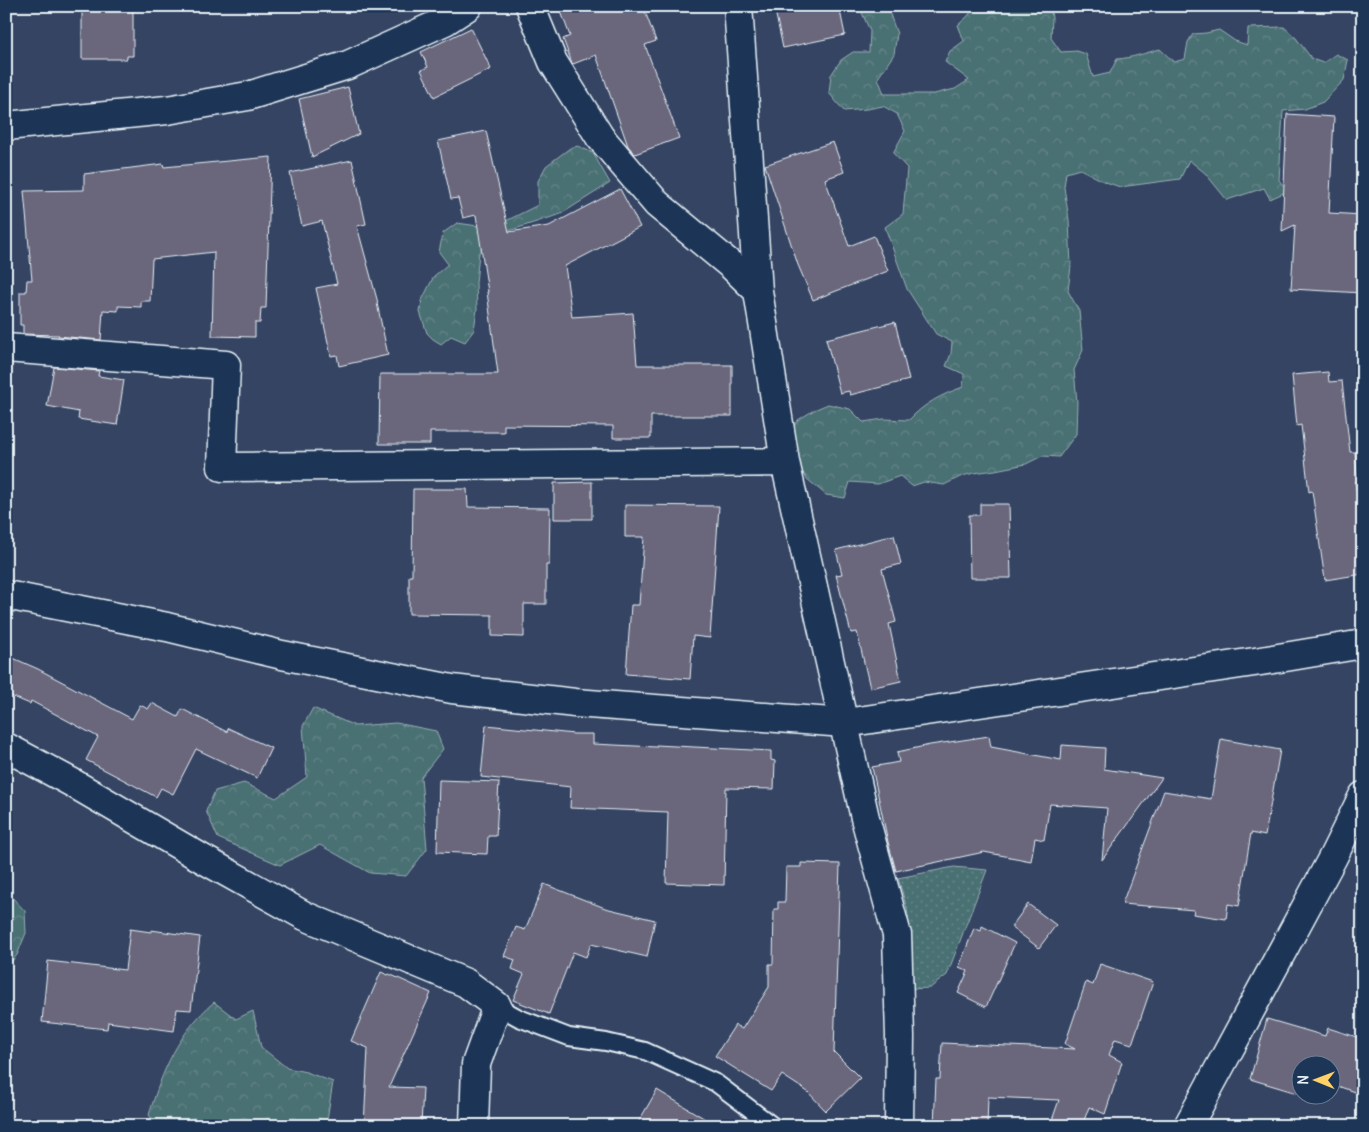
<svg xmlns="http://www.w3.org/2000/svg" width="1369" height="1132" font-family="Delius,sans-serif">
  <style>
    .grass { fill: url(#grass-dots); stroke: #99b0b6 }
    .forest { fill: url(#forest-crowns); stroke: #99b0b6 }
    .building { fill: #6b667b; stroke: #e8f1f8 }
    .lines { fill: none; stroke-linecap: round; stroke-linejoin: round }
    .lane-casing { stroke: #e8f1f8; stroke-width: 20 }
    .street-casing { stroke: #e8f1f8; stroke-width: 31 }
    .secondary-casing { stroke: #e8f1f8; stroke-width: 31 }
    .lane { stroke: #1d3557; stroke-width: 16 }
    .street { stroke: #1d3557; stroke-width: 28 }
    .secondary { stroke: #1d3557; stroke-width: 28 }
  </style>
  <defs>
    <pattern id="grass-dots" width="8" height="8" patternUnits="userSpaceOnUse" patternTransform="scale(1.25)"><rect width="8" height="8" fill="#4a7073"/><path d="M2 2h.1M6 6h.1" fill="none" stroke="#648588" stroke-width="1.8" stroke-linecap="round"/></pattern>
    <pattern id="forest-crowns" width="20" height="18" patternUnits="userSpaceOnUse" patternTransform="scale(1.25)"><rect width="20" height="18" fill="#4a7073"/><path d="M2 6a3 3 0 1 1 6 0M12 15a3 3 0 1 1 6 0" fill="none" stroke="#648588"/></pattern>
  </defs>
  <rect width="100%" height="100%" fill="#344462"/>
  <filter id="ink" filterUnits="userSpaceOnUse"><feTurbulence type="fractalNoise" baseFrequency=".02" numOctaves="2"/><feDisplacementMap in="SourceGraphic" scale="10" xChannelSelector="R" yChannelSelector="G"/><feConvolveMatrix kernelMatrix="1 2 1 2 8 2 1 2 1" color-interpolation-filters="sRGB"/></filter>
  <g filter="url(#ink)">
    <path class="grass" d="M 954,867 L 987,870 L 947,975 L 930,988 L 911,989 L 912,945 L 907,909 L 898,878 Z"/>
    <path class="forest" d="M 859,6 L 887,6 L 897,34 L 894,54 L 878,78 L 884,94 L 934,94 L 955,89 L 969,80 L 945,62 L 950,51 L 964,41 L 958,25 L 967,17 L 976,6 L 1050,6 L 1052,18 L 1051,38 L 1061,52 L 1077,51 L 1086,54 L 1093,77 L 1110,73 L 1117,59 C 1132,58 1145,53 1160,49 L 1174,62 L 1185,59 L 1188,42 L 1193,34 L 1206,33 L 1219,30 L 1235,41 L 1247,45 L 1248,28 L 1284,27 L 1296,38 L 1312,59 L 1323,63 L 1336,54 L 1348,60 L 1344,80 L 1323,102 L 1305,109 L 1283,111 L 1279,180 L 1288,191 L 1270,199 L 1264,188 L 1227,200 L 1205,173 L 1189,160 L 1180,179 L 1120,187 L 1103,181 L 1080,169 L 1066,173 L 1064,187 L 1069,220 L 1071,266 L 1068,291 L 1079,311 L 1083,350 L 1074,370 L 1077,402 L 1076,434 L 1059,457 L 1042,456 L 1026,464 L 995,470 L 974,473 L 962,476 L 944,485 L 924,482 L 912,486 L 900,476 L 878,484 L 850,482 L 845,498 L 826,495 L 807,479 L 794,459 L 791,430 L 798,420 L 814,410 L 828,404 L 850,409 L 863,422 L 884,419 L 909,420 C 925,403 941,395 963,387 L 964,374 L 946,366 L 951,354 L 952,342 L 936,334 L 907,289 L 885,227 L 903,214 L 907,168 L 893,153 L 905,131 L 897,114 L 883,106 L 867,109 L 844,111 L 829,93 L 831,75 L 841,60 L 853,52 L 869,52 L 870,31 Z
      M 578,146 L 593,153 L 610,183 L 561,214 L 493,236 L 479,253 L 476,283 L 477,309 L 474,330 L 465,342 L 451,336 L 441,344 L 433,339 L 427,333 L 420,312 L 422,300 L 434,276 L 448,264 L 439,252 L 443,233 L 457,223 L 492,228 L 538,205 L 538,181 L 546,166 L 570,148 Z
      M 313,708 L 355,726 L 396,723 L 436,731 L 443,749 L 421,777 L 427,849 L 406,876 L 370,873 L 320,845 L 280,865 L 218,838 L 206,811 L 215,791 L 244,783 L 276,798 L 307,777 L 303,726 Z
      M 6,891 L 25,911 L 26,933 L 17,955 L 6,968 Z
      M 214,1002 L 236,1019 L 253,1011 L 261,1047 L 287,1068 L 306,1072 L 333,1082 L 326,1126 L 157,1126 L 149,1115 C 162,1071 178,1033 214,1002 Z"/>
    <path class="building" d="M 82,6 L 128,6 L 128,10 L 133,10 L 133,56 L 127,56 L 127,59 L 82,59 Z
      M 559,6 L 643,6 L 656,41 L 645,45 L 679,138 L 635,154 L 628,146 L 596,55 L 573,64 L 572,63 L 563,39 L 570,36 Z
      M 774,6 L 839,6 L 845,35 L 783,48 Z
      M 471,28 L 491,69 L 434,97 L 421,70 L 428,67 L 421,52 Z
      M 348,87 L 359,134 L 312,157 L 299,99 Z
      M 1287,114 L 1334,117 L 1329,213 L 1363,215 L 1363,293 L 1291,289 L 1295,225 L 1282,231 Z
      M 486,131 L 509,232 L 549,226 L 620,189 L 640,227 L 565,266 L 572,317 L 633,313 L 637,365 L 732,365 L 732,416 L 651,416 L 651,438 L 613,438 L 613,426 L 504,425 L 504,432 L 430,432 L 430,444 L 379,444 L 380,374 L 498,374 L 487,292 L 488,292 L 476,215 L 463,218 L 458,198 L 451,199 L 438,141 Z
      M 833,142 L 844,172 L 825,179 L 849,246 L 874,236 L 888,271 L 813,300 L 798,265 L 765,165 Z
      M 271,157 L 266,308 L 261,308 L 260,323 L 255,323 L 255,337 L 212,336 L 214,252 L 152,259 L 150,301 L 141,301 L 141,307 L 118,306 L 118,311 L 103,310 L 101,340 L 58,336 L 59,335 L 23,334 L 23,325 L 20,325 L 20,292 L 26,292 L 27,280 L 32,280 L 24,191 L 84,190 L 84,174 L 163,164 L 164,167 Z
      M 352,160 L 366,224 L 357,226 L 378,303 L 377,303 L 388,355 L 339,366 L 337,355 L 331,356 L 316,288 L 337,284 L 322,221 L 302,226 L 290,173 Z
      M 895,322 L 909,380 L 850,395 L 849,391 L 840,393 L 826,339 Z
      M 54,367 L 99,371 L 98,376 L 124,380 L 117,425 L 78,419 L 79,412 L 47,406 Z
      M 1328,372 L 1329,382 L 1342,381 L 1350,452 L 1355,452 L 1358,482 L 1355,482 L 1363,536 L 1363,574 L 1325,580 L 1312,491 L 1309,492 L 1301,425 L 1297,426 L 1292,375 Z
      M 592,482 L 592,519 L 554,519 L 554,483 Z
      M 413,489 L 467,489 L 468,507 L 550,508 L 549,565 L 546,565 L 546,604 L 524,604 L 524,637 L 492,636 L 492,615 L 409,614 L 409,576 L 412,576 Z
      M 980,504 L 1009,504 L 1011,578 L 970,578 L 969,515 L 980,515 Z
      M 625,505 L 719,506 L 710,638 L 693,636 L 690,679 L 626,674 L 631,605 L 639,605 L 644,537 L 625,537 Z
      M 894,535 L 901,564 L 882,569 L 896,622 L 889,624 L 901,681 L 870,688 L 857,632 L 851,633 L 836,575 L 842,574 L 836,550 Z
      M 6,655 L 38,669 L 132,719 L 140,705 L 148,709 L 152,703 L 178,717 L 182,709 L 227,732 L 228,728 L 271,748 L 257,778 L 196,749 L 173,794 L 161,788 L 156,797 L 86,760 L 98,737 L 31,701 L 30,704 L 6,694 Z
      M 486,725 L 574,734 L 593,734 L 593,744 L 656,747 L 656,745 L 771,751 L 771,760 L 775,761 L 774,789 L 726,788 L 724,885 L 666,883 L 668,812 L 570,808 L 571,787 L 481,777 Z
      M 989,736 L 991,747 L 1061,760 L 1062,745 L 1105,748 L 1104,769 L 1162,778 L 1102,860 L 1107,808 L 1050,804 L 1044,840 L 1035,838 L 1031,861 L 984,852 L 896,871 L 888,842 L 872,767 L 899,762 L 897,752 L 930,745 Z
      M 1221,739 L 1280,750 L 1265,836 L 1251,833 L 1239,906 L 1228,904 L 1226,919 L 1193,914 L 1194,910 L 1122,904 L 1164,791 L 1211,799 Z
      M 439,780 L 499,782 L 496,836 L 488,836 L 487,854 L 437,852 Z
      M 801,863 L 840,864 L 834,1052 L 860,1078 L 826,1111 L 808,1092 L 782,1075 L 771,1091 L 715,1056 L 735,1025 L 742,1029 L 769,987 L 769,964 L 773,964 L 774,909 L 778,909 L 778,902 L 785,902 L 786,867 L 801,867 Z
      M 544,884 L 605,908 L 655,920 L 647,957 L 591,944 L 586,957 L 573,952 L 549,1014 L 513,1000 L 524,974 L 512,969 L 515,960 L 504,956 L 516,927 L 525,930 Z
      M 1028,904 L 1056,925 L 1039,948 L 1011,927 Z
      M 982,926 L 1015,943 L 986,1007 L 958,993 L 968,971 L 959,967 L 974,928 L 981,931 Z
      M 130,929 L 151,932 L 151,930 L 200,937 L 191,1010 L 177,1009 L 174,1031 L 108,1022 L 107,1029 L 42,1022 L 48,961 L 125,970 Z
      M 1100,964 L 1153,982 L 1132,1044 L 1115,1039 L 1109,1055 L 1122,1062 L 1105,1114 L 1089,1107 L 1082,1126 L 1050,1126 L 1059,1100 L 988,1097 L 987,1126 L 934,1126 L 936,1079 L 940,1079 L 942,1043 L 1075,1049 L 1065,1044 L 1086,982 L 1093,985 Z
      M 381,972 L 388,975 L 389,974 L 431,993 L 389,1087 L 423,1088 L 421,1126 L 364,1126 L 368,1048 L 351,1041 Z
      M 1267,1019 L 1325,1036 L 1328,1028 L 1363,1039 L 1363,1095 L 1332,1084 L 1332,1064 L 1302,1064 L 1302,1078 L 1297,1093 L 1250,1079 Z
      M 657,1090 L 717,1126 L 636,1126 Z"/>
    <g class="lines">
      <g class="lane-casing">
        <path id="lane" d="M 497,1006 L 519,1018 L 569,1037 L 606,1042 L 645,1051 L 716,1083 L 773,1126"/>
      </g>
      <g class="street-casing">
        <path id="street" d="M 530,6 L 553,62 L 600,137 L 657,204 L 732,266 L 758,291
          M 738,6 L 758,291 L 785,462 L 865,818 L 897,935 L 900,1036 L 899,1126
          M 6,126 L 167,110 L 248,96 L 348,65 L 445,21 L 468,6
          M 6,348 L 226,365 L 222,467 L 785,462
          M 6,747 L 71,782 L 203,859 L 305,916 L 466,983 L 497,1006 L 476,1064 L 474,1126
          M 1188,1126 L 1333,857 L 1363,796"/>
      </g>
      <g class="secondary-casing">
        <path id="secondary" d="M 6,595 L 167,627 L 282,655 L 452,689 L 575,703 L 845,723 L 1261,661 L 1363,644"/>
      </g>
      <use href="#lane" class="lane"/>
      <use href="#street" class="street"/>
      <use href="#secondary" class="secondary"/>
    </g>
  </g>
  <rect width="1369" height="1132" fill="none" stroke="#1d3557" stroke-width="25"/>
  <rect x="12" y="12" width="1344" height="1107" fill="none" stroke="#e8f1f8" stroke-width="2" filter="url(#ink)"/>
  <g transform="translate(1316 1080) rotate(271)"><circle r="24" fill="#1d3557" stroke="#6e8097"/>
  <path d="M0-4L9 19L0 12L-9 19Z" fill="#ffd166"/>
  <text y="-8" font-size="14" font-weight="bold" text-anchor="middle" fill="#e8f1f8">N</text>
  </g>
</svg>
